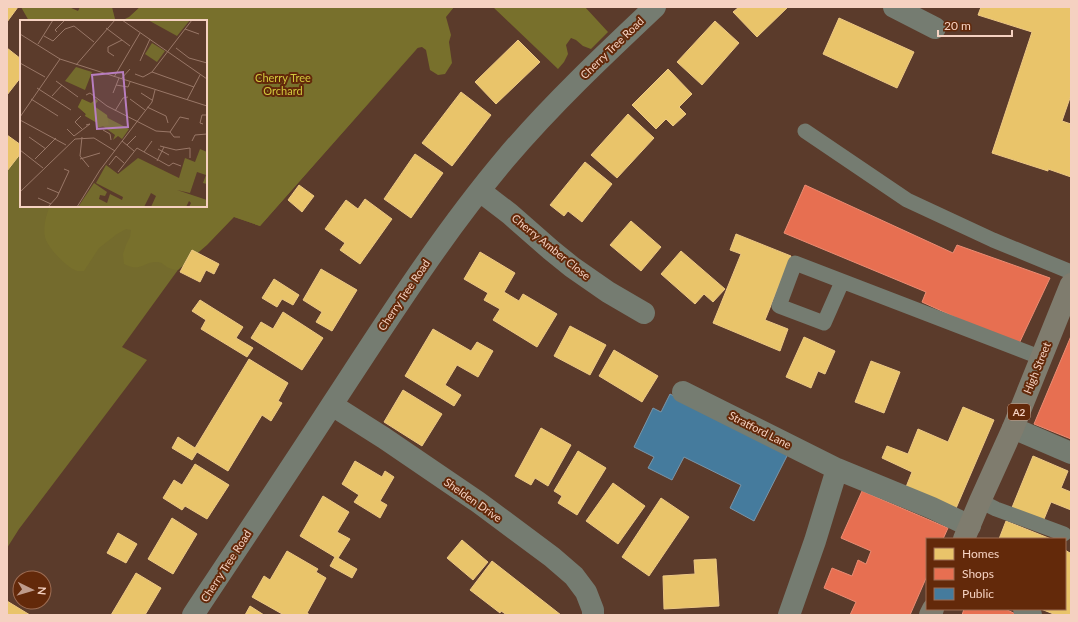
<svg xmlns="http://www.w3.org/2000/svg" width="1078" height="622" font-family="Lato,sans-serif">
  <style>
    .green { fill: #746b2d }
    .forest { fill: #78702c }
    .homes { fill: #e9c46a; stroke: #edc884 }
    .shops { fill: #e76f51; stroke: #eb8c73 }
    .public { fill: #457b9d; stroke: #7a95a8 }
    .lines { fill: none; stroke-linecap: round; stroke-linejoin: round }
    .service { stroke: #757c71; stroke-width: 15 }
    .minor { stroke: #757c71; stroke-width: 22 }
    .primary { stroke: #7f7c6e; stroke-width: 22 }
    .labels { text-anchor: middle; stroke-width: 4; stroke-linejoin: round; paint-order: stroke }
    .shield { fill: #63290a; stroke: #c99f8a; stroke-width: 1 }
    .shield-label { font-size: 10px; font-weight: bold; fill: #f5d1c1 }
    .street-label { font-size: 11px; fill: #f5d1c1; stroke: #63290a }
    .park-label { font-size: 11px; fill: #d1c73c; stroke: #63290a }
    .inset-road { fill: none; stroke: #997767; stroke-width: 1 }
    .view { fill: #b87ec0; fill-opacity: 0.15; stroke: #b87ec0; stroke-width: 2 }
    .inset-edge { fill: none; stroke: #f5d1c1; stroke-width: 2 }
  </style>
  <rect width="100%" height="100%" fill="#5b3b2b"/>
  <path class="green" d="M 140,7 L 454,7 L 260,226 L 220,212 L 122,347 L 147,360 L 19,529 L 7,548 L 7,165 L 21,147 L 21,206 L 206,206 L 206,21 L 126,21 Z"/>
  <path class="forest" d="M 21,7 L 69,7 L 78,11 L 80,7 L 112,7 L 115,19 L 121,21 L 29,21 Z
    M 140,7 L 454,7 L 446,17 L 451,35 L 449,42 L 452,63 L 445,74 L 438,75 L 430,70 L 426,50 L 422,47 L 417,48 L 260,226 L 234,217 L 207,245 L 178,270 C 175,270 171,269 169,268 C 164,266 164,263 158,262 C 143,261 141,273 124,264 L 123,254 L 126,245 L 130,237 L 131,230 L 126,229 L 117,234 L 99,248 L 84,271 C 81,271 79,271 77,271 C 67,268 47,247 45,237 C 43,227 46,215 50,206 L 206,206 L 206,21 L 121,21 L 129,17 Z
    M 493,7 L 585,7 L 608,32 L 591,49 L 583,46 L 576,40 L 571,38 L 566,45 L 568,54 L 564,62 L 558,69 Z"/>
  <path class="homes" d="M 7,7 L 18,7 L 7,22 Z
    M 739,7 L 788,7 L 757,37 L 733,12 Z
    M 981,7 L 1071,7 L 1071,95 L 1062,121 L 1071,124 L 1071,177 L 1048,169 L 1048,171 L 992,153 L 1032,32 L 978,15 Z
    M 839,18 L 914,52 L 897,88 L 823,54 Z
    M 715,21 L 739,43 L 702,85 L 677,62 Z
    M 518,40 L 540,62 L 496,104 L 475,82 Z
    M 7,48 L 21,59 L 21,77 L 7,95 Z
    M 668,69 L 692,94 L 679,107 L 686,114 L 673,126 L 666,119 L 656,129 L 632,105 Z
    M 461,92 L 491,115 L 452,166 L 422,143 Z
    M 628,114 L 654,138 L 617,178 L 591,155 Z
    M 7,135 L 21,145 L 21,153 L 7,171 Z
    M 415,154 L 443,173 L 411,218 L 384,199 Z
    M 585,162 L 612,184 L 582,222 L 568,211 L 564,216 L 550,205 Z
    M 299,185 L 314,196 L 302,212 L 288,200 Z
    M 365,199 L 392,219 L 360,264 L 340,250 L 345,243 L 325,229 L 346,200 L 358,209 Z
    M 631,221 L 661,247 L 641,271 L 610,245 Z
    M 736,234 L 791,256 L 765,320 L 788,329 L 780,351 L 713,323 L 741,254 L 730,250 Z
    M 192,250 L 219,264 L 214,274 L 206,270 L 200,282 L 180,272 Z
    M 681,251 L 725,289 L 713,302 L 704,294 L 695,304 L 661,274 Z
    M 480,252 L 515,273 L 504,292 L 519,301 L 523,294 L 557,314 L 537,347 L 493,320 L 500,309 L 484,300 L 488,293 L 464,279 Z
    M 321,269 L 357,290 L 332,331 L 316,322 L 322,312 L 303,300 Z
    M 274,279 L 299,295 L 293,305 L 282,299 L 277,307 L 262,298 Z
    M 200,300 L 243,327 L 236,338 L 253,348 L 247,357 L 201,329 L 206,320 L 192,311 Z
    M 283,312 L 323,338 L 302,370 L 251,338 L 261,322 L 273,329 Z
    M 570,326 L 606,345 L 590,375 L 554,356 Z
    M 433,329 L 471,351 L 477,342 L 493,351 L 478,377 L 457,365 L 445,385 L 461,395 L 454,406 L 405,376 Z
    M 804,337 L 835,351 L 825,374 L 818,371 L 811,388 L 786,377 Z
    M 614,350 L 658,376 L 642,402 L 599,376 Z
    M 249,359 L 288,383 L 278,401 L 282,403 L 271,421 L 262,415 L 228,471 L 197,452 L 192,460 L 172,448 L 178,437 L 195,448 Z
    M 871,361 L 900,372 L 884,413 L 855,402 Z
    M 403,390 L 442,414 L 422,446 L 384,422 Z
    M 963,407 L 994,420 L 954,513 L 904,492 L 912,472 L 882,458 L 887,446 L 908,454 L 918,429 L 948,442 Z
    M 541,428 L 571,445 L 548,486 L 535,478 L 531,485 L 515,476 Z
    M 578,451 L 606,468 L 577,515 L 558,503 L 562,496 L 554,491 Z
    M 1033,456 L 1068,471 L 1061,488 L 1071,492 L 1071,510 L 1051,502 L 1042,524 L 1011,510 Z
    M 355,461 L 382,477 L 385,471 L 394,477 L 380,501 L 387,505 L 380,518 L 354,502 L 359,495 L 342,484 Z
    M 195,464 L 229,485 L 207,519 L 185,506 L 182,510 L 163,498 L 174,480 L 182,485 Z
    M 613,483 L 645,506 L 618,544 L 586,521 Z
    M 323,496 L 349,512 L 337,532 L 350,539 L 338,558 L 357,569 L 352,578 L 330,566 L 335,557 L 300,536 Z
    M 661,498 L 689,517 L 649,576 L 622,557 Z
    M 172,518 L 197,534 L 173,574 L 148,559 Z
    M 1006,521 L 1051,539 L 999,539 Z
    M 118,533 L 137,544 L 126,563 L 107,553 Z
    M 462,540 L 488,562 L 473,580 L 447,558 Z
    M 1065,550 L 1070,553 L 1071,551 L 1071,615 L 1056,615 L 1041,609 L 1065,609 Z
    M 287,551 L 318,569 L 316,572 L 326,578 L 307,613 L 310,615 L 284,615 L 252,597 L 264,576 L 270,580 Z
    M 716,559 L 719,606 L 664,609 L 663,576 L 695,574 L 694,560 Z
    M 492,561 L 561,615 L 507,615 L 501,611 L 500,613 L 470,590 Z
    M 136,573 L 161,588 L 145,615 L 111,615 Z
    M 7,601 L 30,615 L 7,615 Z
    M 250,606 L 264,615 L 245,615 Z"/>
  <path class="shops" d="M 805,185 L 953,253 L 957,245 L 1050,278 L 1017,348 L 983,330 L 922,302 L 926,292 L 784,233 Z
    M 1071,336 L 1071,439 L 1034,424 Z
    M 862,491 L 948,528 L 943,539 L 927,539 L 927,576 L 910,615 L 850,615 L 856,602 L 824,588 L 832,568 L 852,576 L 858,560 L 866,564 L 871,551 L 841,538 Z
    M 964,609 L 1005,609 L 1018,615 L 962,615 Z"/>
  <path class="public" d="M 670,394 L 788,454 L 754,521 L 730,508 L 741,485 L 684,457 L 672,480 L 648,468 L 654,457 L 634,447 L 653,408 L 661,412 Z"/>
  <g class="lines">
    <path class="service" d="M 805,131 L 907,200 L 993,240 L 1071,272
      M 842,282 L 824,323 L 779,306 L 795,263 L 1042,358
      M 980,501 L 996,509 L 1064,534"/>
    <path class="minor" d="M 894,7 L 935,28
      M 480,191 L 510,214 L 551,250 L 572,267 L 608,292 L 644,313
      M 683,392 L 837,469 L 932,508 L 970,526
      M 332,405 L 384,438 L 478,502 L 552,557 L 574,576 L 586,592 L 593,610 L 593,615
      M 1013,428 L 1071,453
      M 1024,609 L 1031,615
      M 193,615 C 240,544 287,474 333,403 C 388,319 442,234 506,158 C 552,104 604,55 655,7
      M 789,615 L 815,541 L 837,469"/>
    <path class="primary" d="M 964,539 L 980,501 L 1013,428 L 1071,284
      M 930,615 L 933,609"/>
  </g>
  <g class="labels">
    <rect class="shield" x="1008" y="404" width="22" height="16" rx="3"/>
    <g class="shield-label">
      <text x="1019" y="416">A2</text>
    </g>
    <g class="street-label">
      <text transform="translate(612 48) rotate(-44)" y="4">Cherry Tree Road</text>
      <text transform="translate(551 247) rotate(39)" y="4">Cherry Amber Close</text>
      <text transform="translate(404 295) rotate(-56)" y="4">Cherry Tree Road</text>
      <text transform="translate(1037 368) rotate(-68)" y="4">High Street</text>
      <text transform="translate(760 430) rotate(27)" y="4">Stratford Lane</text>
      <text transform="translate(473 500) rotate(35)" y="4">Shelden Drive</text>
      <text transform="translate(226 566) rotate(-57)" y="4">Cherry Tree Road</text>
    </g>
    <g class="park-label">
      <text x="283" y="82">Cherry Tree<tspan x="283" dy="13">Orchard</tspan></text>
    </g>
  </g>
  <g transform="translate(20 20)">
    <rect width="187" height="187" fill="#5b3b2b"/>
    <path d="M 128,0 L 170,0 L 157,16 ZM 132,23 L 145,31 L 137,42 L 125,34 ZM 56,47 L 72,52 L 65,70 L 45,61 ZM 62,79 L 71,84 L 76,79 L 78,81 L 74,86 L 86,97 L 109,109 L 102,119 L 98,116 L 93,120 L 95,115 L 69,96 L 65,96 L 66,94 L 58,87 ZM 180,129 L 187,132 L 187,164 L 183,163 L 186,155 L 177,152 L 170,173 L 157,170 L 187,180 L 187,187 L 169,187 L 171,183 L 169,181 L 166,187 L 131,187 L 136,176 L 131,173 L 124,187 L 58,187 L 74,163 L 87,172 L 85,176 L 80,175 L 79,179 L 87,183 L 90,174 L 102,180 L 103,177 L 76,163 L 86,145 L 98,154 L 118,138 L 159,158 L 165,138 L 175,142 Z" fill="#746b2d"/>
    <path d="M 62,79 L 71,83 L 76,79 L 74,86 L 87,95 L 89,105 L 76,108 L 77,103 L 65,96 L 66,94 L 58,87 Z" fill="#78702c"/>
    <path class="inset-road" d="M 102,0 L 187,59M 86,8 L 110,26M 165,9 L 179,14M 37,12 L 35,10 L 45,0M 0,14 L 40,39 L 187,86M 24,16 L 33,21 L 45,9 L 54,6 L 74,22M 18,24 L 33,0M 156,28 L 169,38 L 187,43M 94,36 L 88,32 L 88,27 L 102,20M 120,41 L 130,19M 0,43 L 25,57M 56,45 L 95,0M 132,52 L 174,67M 115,54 L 123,57 L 132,52 L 172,0M 94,57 L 120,13M 101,59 L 110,49M 36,61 L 58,77M 96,65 L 108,67 L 110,62M 17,68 L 51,90M 93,73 L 99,58M 121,73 L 132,80M 66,75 L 70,73 L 87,86 L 136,111 L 150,112 L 160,97 L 169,99M 32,76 L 42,65M 11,79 L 38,96M 110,79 L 125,90M 167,80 L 180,55M 127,87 L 146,96 L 148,103M 95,91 L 103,78 L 108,77M 61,96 L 55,102 L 62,109M 0,97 L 40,39M 0,100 L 46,125M 183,104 L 180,103 L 182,95 L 187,95M 47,109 L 54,116 L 70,104 L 66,105M 83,110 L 90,114 L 91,120M 150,112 L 154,117 L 160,117M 9,117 L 26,129M 62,117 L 60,136 L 69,147M 102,121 L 114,131M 172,121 L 175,115 L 187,114M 107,125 L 116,116M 140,126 L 156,130 L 170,128 L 170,138M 138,129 L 149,135M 0,130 L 23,148M 124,132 L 132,121M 15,139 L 36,118M 60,139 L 80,133M 137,141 L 144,127M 89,145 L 96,136 L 104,143M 98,152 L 117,128 L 149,146 L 153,143 L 161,146M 27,168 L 39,173M 0,172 L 55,119 L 74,118 L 95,131M 18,178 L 31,184M 28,187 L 37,177 L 49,151 L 44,149M 57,187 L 80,150 L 132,82 L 135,70"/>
    <path class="view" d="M 103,52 L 108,107 L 77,109 L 72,55 Z"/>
    <rect width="187" height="187" class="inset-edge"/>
  </g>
  <rect width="1078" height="622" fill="none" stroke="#f5d1c1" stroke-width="16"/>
  <rect x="926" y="538" width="140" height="72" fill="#63290a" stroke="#9d6c53"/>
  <rect x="934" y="548" width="20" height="12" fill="#e9c46a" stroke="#9d6c53"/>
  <text x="962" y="558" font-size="12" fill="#f5d1c1">Homes</text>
  <rect x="934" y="568" width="20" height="12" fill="#e76f51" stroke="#9d6c53"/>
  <text x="962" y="578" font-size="12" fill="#f5d1c1">Shops</text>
  <rect x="934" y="588" width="20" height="12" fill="#457b9d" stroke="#9d6c53"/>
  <text x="962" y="598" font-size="12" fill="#f5d1c1">Public</text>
  <g transform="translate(32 590) rotate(95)"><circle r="19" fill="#63290a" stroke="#9d6c53"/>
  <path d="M0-3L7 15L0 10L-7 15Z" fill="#bf9c8c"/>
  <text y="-6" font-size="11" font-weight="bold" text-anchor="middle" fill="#f5d1c1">N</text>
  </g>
  <path d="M938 30v6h74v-6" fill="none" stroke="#f5d1c1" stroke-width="2"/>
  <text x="944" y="30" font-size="12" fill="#f5d1c1" stroke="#63290a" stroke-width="3" paint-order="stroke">20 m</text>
</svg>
